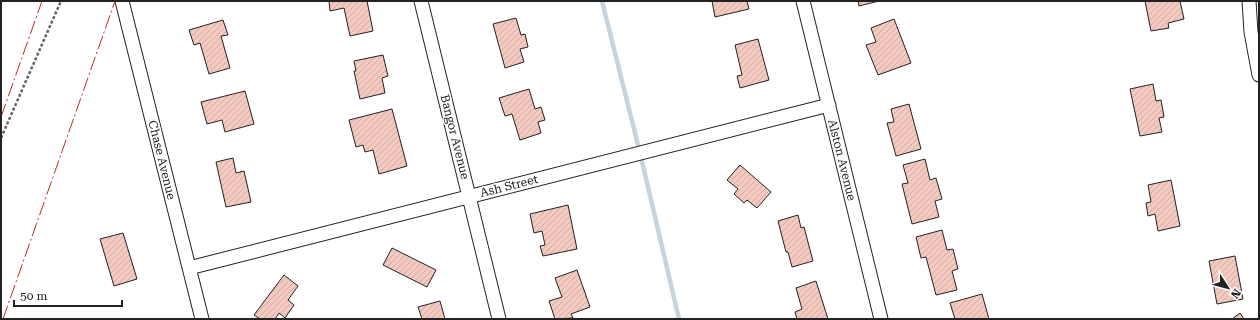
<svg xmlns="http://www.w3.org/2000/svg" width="1260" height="320" font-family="'Roboto Serif',serif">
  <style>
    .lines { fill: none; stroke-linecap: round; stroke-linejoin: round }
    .stream { stroke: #c7d3dd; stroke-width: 4.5 }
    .building { fill: url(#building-hatch); stroke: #222 }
    .minor-casing { stroke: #222; stroke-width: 15 }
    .path { stroke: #646464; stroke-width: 2.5; stroke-dasharray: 3 2; stroke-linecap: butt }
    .minor { stroke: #fff; stroke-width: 13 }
    .power { stroke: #c62828; stroke-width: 1; stroke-dasharray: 14 3 2 3; stroke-linecap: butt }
    .labels { text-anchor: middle; stroke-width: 3; stroke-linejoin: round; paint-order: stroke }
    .street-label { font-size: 12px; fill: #222; stroke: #fff }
  </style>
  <defs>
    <pattern id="building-hatch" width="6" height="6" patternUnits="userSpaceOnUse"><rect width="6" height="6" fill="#f3c9c0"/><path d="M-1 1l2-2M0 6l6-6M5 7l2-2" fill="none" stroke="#d0aca5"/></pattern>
  </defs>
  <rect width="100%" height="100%" fill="#fff"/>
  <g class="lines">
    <path class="stream" d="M 602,1 L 640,153 L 679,319"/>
  </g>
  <path class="building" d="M 329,1 L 367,1 L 373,31 L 350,36 L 344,8 L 330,11 Z
    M 712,1 L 747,1 L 749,9 L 715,17 Z
    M 858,1 L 879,1 L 859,6 Z
    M 1145,1 L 1180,1 L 1184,19 L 1168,23 L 1169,28 L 1151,31 Z
    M 516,18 L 521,35 L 525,34 L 528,47 L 520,49 L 524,62 L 505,68 L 493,24 Z
    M 894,19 L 911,63 L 878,75 L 866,45 L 876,42 L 871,28 Z
    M 223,20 L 228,35 L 221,36 L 230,68 L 209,74 L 200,43 L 194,45 L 189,30 Z
    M 758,39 L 769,80 L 740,88 L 737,76 L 742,75 L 735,45 Z
    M 383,55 L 388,76 L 382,78 L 385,93 L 360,99 L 354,71 L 356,71 L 354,61 Z
    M 1153,84 L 1156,101 L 1161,100 L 1164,117 L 1159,118 L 1162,132 L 1140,136 L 1130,89 Z
    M 529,89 L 535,109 L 541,107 L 545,120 L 538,122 L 541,133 L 520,140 L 512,114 L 505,116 L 499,98 Z
    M 245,91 L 254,124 L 225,132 L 222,120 L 207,124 L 201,102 Z
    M 909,104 L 921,149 L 896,156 L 887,123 L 894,122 L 891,109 Z
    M 392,109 L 407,166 L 379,174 L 373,150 L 365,152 L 363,145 L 356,147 L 349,120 Z
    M 233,158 L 236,173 L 244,171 L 251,202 L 226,207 L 216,162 Z
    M 925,159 L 930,180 L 936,178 L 942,199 L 935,201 L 939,217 L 912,224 L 902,184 L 908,183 L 903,165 Z
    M 740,165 L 771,192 L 757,208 L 747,200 L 744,203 L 734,194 L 738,189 L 727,180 Z
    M 1171,180 L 1180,226 L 1158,231 L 1155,214 L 1148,216 L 1146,203 L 1151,202 L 1148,185 Z
    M 568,205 L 577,249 L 543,256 L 540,246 L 545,245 L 542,231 L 534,233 L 530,214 Z
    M 798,215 L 801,228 L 804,227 L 813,261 L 792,267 L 788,252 L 786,252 L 778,221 Z
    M 942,230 L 947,250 L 953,249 L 958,269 L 952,271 L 957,290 L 936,295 L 926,257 L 921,258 L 916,237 Z
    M 123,233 L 137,279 L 114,286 L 100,239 Z
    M 392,248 L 436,270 L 427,287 L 383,265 Z
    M 1235,256 L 1243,299 L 1217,304 L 1209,261 Z
    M 577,270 L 590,307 L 571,314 L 573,318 L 555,319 L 549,301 L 562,297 L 555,278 Z
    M 284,275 L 298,286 L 288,300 L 294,305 L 285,318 L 279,313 L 275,319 L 260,319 L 254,315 Z
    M 816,281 L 828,319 L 797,319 L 795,312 L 802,309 L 796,288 Z
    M 982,294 L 989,319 L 955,319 L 950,303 Z
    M 440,301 L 445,319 L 422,319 L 418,307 Z
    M 1240,313 L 1244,319 L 1232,319 Z"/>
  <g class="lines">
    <g class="minor-casing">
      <path id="minor" d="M 122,1 L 202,319
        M 421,1 L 499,319
        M 803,1 L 881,319
        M 1249,1 L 1251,32 L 1259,75
        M 189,268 L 829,105"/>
    </g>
    <path class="path" d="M 1,138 L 61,1"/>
    <use href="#minor" class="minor"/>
    <path class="power" d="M 1,117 L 42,1
      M 3,319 L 115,1"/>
  </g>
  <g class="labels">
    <g class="street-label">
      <text transform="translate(455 137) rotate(76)" y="4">Bangor Avenue</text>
      <text transform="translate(162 160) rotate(76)" y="4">Chase Avenue</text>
      <text transform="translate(842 160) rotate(76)" y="4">Alston Avenue</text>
      <text transform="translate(509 186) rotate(-14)" y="4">Ash Street</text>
    </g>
  </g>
  <rect width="1260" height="320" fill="none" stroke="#222222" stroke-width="4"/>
  <g transform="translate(1228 288) rotate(126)" stroke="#ffffff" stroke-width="3" paint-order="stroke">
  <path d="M0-3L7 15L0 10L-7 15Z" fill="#222222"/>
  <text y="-6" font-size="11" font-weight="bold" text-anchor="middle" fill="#222222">N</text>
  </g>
  <path d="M14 300v6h108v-6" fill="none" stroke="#222222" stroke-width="2"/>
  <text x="20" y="300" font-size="12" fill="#222222" stroke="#ffffff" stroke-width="3" paint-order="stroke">50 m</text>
</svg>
